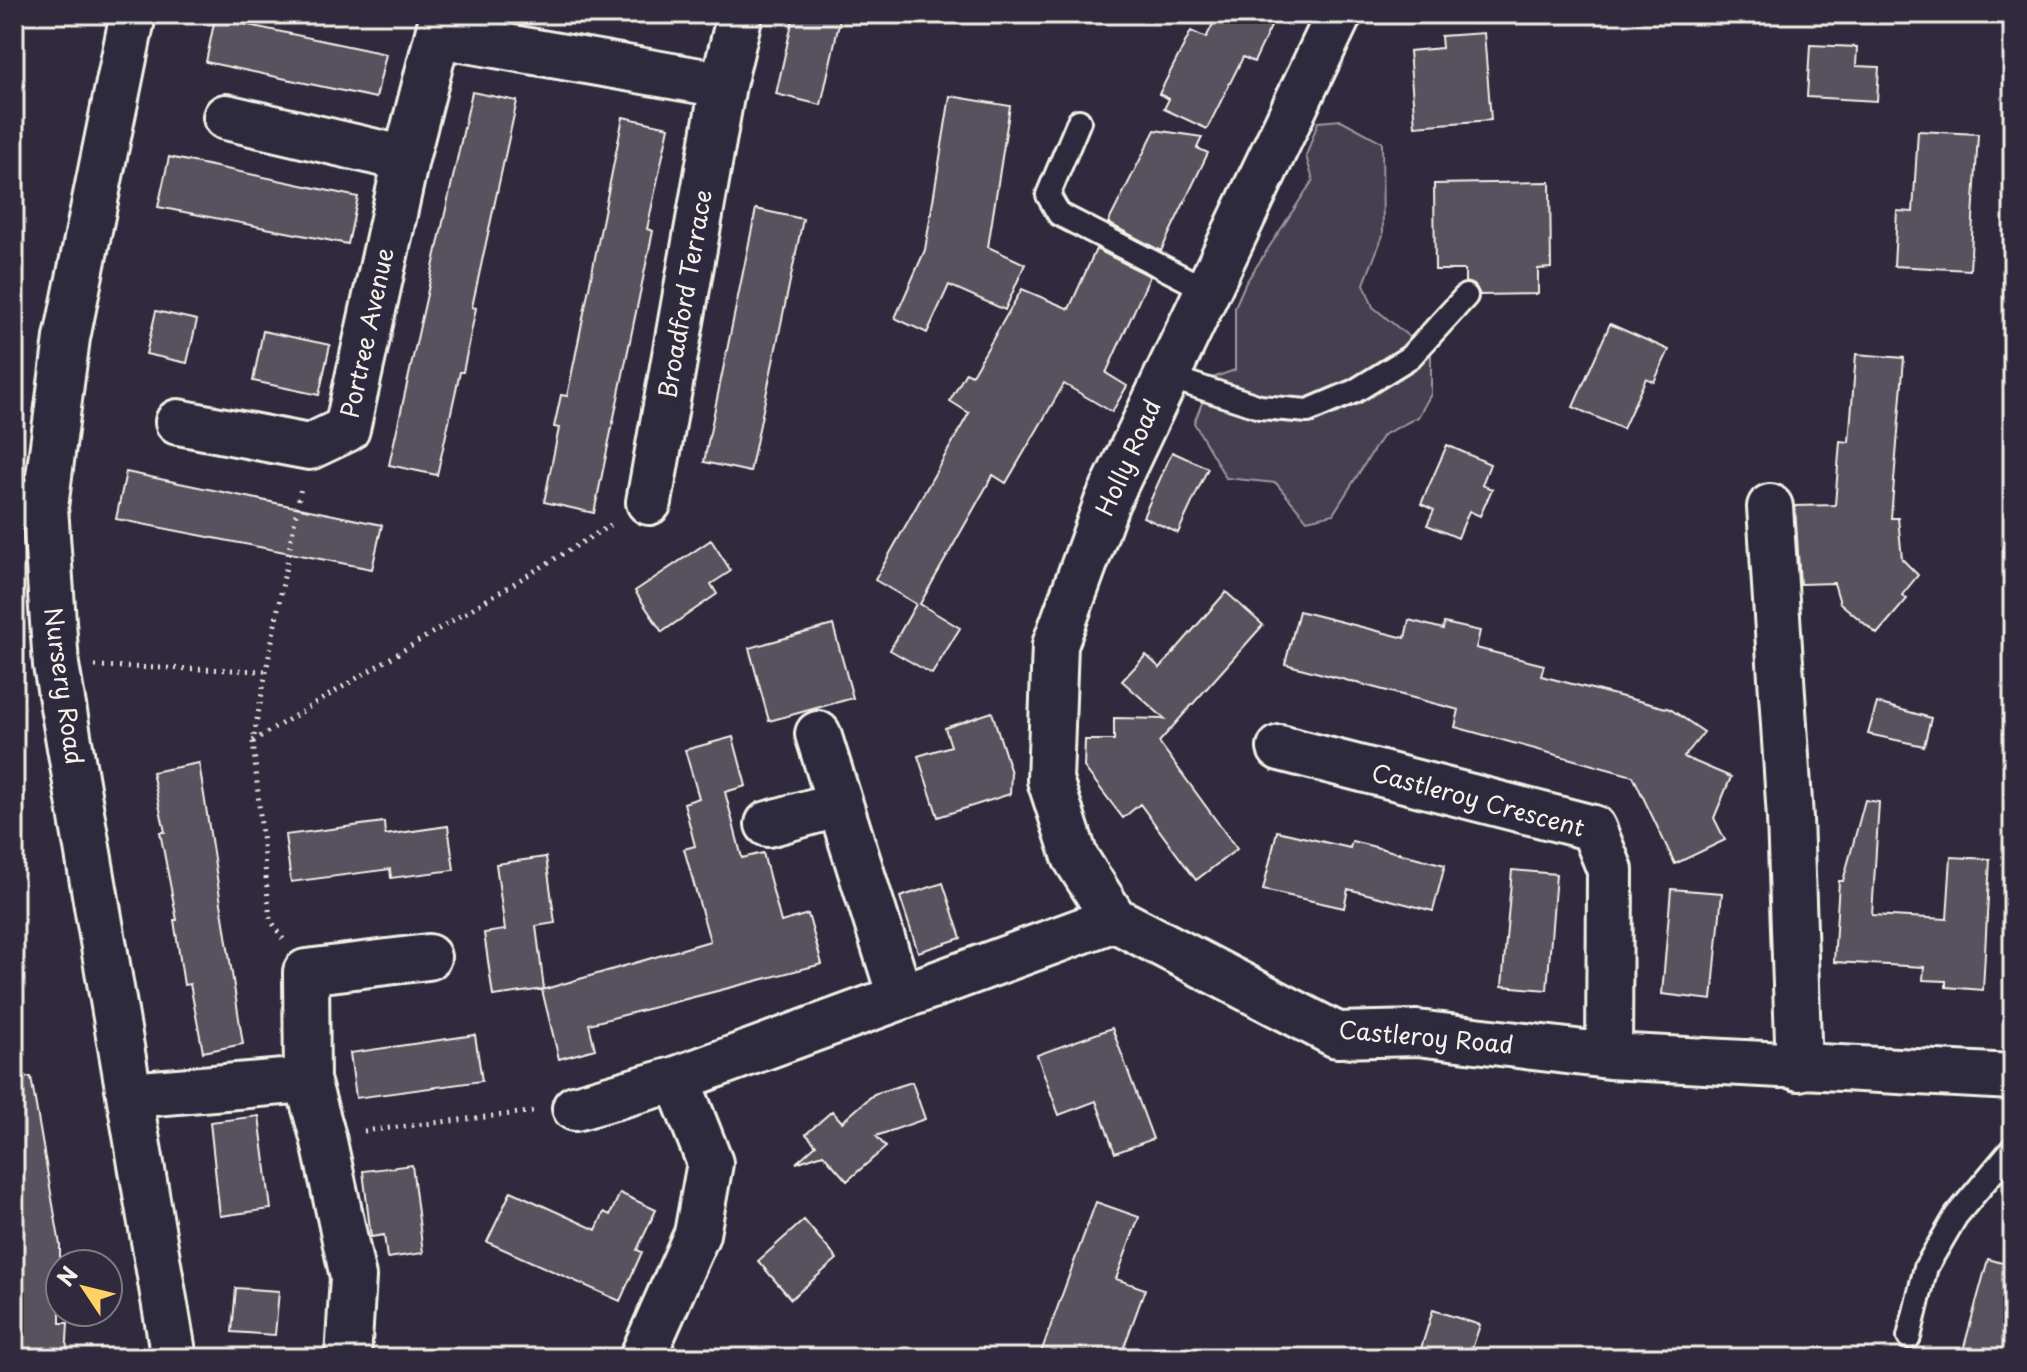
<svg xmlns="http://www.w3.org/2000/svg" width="2027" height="1372" font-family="'Playpen Sans',sans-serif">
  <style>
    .green { fill: #454050; stroke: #9c989c; stroke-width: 2 }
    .building { fill: #56525f; stroke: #f4f1e8; stroke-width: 2 }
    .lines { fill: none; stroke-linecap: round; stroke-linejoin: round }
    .service-casing { stroke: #f4f1e8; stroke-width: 28 }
    .minor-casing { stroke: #f4f1e8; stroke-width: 50 }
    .tertiary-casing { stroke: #f4f1e8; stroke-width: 50 }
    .path { stroke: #f4f1e8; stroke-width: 5; stroke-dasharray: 2 6; stroke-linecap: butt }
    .service { stroke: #2f2a3d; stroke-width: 22 }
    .minor { stroke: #2f2a3d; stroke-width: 44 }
    .tertiary { stroke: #2f2a3d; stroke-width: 44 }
    .labels { text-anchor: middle; stroke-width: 6; stroke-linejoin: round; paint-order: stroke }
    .street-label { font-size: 24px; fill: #f4f1e8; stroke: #2f2a3d }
  </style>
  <rect width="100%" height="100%" fill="#2f2a3d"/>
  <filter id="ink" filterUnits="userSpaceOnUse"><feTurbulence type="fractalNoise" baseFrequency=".0125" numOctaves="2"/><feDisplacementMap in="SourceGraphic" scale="16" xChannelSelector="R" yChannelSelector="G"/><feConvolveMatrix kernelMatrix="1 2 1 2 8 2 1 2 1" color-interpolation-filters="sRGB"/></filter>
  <g filter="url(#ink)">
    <path class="green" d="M 1341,120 L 1382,142 L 1383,235 L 1364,284 L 1373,307 L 1431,355 L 1431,394 L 1418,417 L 1383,435 L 1333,514 L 1307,520 L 1276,483 L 1226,478 L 1194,423 L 1212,378 L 1235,370 L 1235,307 L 1245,284 L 1313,180 L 1306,156 L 1318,122 Z"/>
    <path class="building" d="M 794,14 L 841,14 L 821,105 L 776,94 Z
      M 1218,14 L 1277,14 L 1254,62 L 1243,57 L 1207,129 L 1164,109 L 1169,99 L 1159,94 L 1191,31 L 1206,38 Z
      M 215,18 L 386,54 L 376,98 L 206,62 Z
      M 1484,33 L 1491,120 L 1415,126 L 1409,51 L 1442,48 L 1441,36 Z
      M 1810,45 L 1857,47 L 1856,66 L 1879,67 L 1877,101 L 1807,97 Z
      M 472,92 L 517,101 L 472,307 L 476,308 L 463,372 L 460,372 L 437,475 L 389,465 Z
      M 950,96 L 1010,106 L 988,247 L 1025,264 L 1005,310 L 949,285 L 927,333 L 895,318 L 925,250 Z
      M 623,117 L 669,127 L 647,229 L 653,231 L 594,513 L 544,502 L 559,428 L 554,427 L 561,395 L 567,396 L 575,358 Z
      M 1155,130 L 1202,137 L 1197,148 L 1208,153 L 1161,251 L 1108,223 Z
      M 1918,131 L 1978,134 L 1970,270 L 1894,266 L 1897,211 L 1913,212 Z
      M 169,157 L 358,197 L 348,244 L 158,207 Z
      M 1550,182 L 1551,268 L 1538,269 L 1538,294 L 1480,295 L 1475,285 L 1465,282 L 1465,270 L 1435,270 L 1434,184 Z
      M 756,209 L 803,219 L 750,472 L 704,462 Z
      M 1096,249 L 1150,276 L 1106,373 L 1127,386 L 1112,412 L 1064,384 L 1006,483 L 993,475 L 920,604 L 960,628 L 932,674 L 890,650 L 916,604 L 875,580 L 969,413 L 950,401 L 966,372 L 972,375 L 1022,289 L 1069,309 Z
      M 156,311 L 197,320 L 187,363 L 146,354 Z
      M 1610,324 L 1669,350 L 1654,382 L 1646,378 L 1623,429 L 1573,407 Z
      M 263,331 L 330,345 L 319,395 L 253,381 Z
      M 1856,354 L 1904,358 L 1891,518 L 1898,518 L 1902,559 L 1918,575 L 1902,595 L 1907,599 L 1877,634 L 1840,603 L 1834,583 L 1800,584 L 1795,506 L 1835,505 L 1840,441 L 1849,442 Z
      M 1447,445 L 1490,464 L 1482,485 L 1492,489 L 1480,516 L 1469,511 L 1458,538 L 1427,525 L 1434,510 L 1421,504 Z
      M 1172,452 L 1208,468 L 1178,533 L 1143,517 Z
      M 126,472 L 382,525 L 372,569 L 116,519 Z
      M 711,540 L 731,571 L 711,584 L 717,594 L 662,632 L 635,591 Z
      M 1226,592 L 1263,625 L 1159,742 L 1237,849 L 1196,880 L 1140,804 L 1123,818 L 1084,767 L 1085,740 L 1114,740 L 1114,718 L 1165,719 L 1122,681 L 1146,655 L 1160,668 Z
      M 1299,611 L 1405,638 L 1409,620 L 1443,629 L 1444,623 L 1480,631 L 1476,648 L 1544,665 L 1541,676 L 1670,709 L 1704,732 L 1684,757 L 1731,777 L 1714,818 L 1725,840 L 1675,864 L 1633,776 L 1455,727 L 1459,710 L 1285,664 Z
      M 833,625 L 853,698 L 769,721 L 749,648 Z
      M 1877,703 L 1931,718 L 1924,746 L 1868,734 Z
      M 992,712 L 1011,773 L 1010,794 L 938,817 L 918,756 L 951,746 L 945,728 Z
      M 733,737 L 746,786 L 725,792 L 742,858 L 763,853 L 781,922 L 808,914 L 822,964 L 589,1024 L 595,1049 L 559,1059 L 542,990 L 710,941 L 684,849 L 695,846 L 684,803 L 699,798 L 685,750 Z
      M 199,763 L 243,1044 L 203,1052 L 190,984 L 184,985 L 174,920 L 177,920 L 160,832 L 165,832 L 152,772 Z
      M 1865,800 L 1879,802 L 1872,915 L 1947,919 L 1951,857 L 1990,859 L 1983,990 L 1946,987 L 1946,981 L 1923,980 L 1924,967 L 1834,962 L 1839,881 L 1843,881 Z
      M 384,822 L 385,835 L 448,826 L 454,870 L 391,878 L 390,869 L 291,882 L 285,835 Z
      M 1277,831 L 1350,848 L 1352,841 L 1445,865 L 1433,911 L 1348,889 L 1344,908 L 1263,890 Z
      M 546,857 L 555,923 L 536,926 L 544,989 L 493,996 L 484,933 L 505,930 L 496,864 Z
      M 1512,870 L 1556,874 L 1547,990 L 1502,986 Z
      M 943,883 L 961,938 L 918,952 L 900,897 Z
      M 1671,889 L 1722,893 L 1712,1000 L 1662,994 Z
      M 1112,1028 L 1153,1139 L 1115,1153 L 1096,1101 L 1059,1115 L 1037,1055 Z
      M 475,1035 L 482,1081 L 356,1098 L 350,1053 Z
      M 31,1077 L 60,1245 L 60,1323 L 68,1323 L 66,1358 L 19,1358 L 21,1323 L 14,1274 L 14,1078 Z
      M 912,1082 L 925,1119 L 876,1136 L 886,1147 L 847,1181 L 823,1154 L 796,1163 L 816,1145 L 806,1134 L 832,1111 L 842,1122 L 874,1094 Z
      M 259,1116 L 271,1209 L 220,1216 L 210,1122 Z
      M 412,1165 L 423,1253 L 387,1258 L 384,1235 L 371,1237 L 363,1171 Z
      M 511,1191 L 596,1230 L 604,1212 L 610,1215 L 620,1193 L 656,1210 L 637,1250 L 642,1252 L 620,1301 L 487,1242 Z
      M 1096,1202 L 1139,1217 L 1116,1279 L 1145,1289 L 1120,1358 L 1039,1358 Z
      M 804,1220 L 837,1259 L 791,1299 L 758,1261 Z
      M 1988,1259 L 2013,1266 L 2013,1358 L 1961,1358 Z
      M 236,1288 L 279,1291 L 275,1335 L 232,1332 Z
      M 1433,1310 L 1480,1325 L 1469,1358 L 1418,1358 Z"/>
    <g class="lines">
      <g class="service-casing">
        <path id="service" d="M 1079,121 L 1048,195 L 1059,214 L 1207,290
          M 1166,376 L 1260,407 L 1308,411 L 1355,391 L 1410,357 L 1466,296
          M 1909,1337 L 1926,1267 L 1956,1216 L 2013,1148"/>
      </g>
      <g class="minor-casing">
        <path id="minor" d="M 439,35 L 723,85
          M 226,117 L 406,159
          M 178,422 L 309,447 L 347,429 L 406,159 L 443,14
          M 649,502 L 723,85 L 740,14
          M 14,503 L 45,507
          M 1770,507 L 1790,818 L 1799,1068
          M 818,734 L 900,996
          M 1280,748 L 1593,828 L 1610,870 L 1609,1056
          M 768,824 L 840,804
          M 1114,919 L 1075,857 L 1050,780 L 1055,645 L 1107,502 L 1339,14
          M 130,1095 L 307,1080
          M 575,1108 L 677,1079 L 1114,919 L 1337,1035 L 1417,1033 L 1609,1056 L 2013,1077
          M 348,1358 L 353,1277 L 323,1137 L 307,1080 L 306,972 L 428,957
          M 642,1358 L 697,1234 L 710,1163 L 677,1079"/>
      </g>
      <g class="tertiary-casing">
        <path id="tertiary" d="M 133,14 L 67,338 L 45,507 L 56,665 L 174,1358"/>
      </g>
      <path class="path" d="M 95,666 L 266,671
        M 253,741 L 614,523
        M 283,939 L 270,919 L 253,741 L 301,487
        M 364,1131 L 537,1111"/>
      <use href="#service" class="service"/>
      <use href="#minor" class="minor"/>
      <use href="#tertiary" class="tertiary"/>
    </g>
  </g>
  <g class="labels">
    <g class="street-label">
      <text transform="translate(686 294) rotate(-80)" y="8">Broadford Terrace</text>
      <text transform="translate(368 333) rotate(-78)" y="8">Portree Avenue</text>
      <text transform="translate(1129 458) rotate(-66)" y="8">Holly Road</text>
      <text transform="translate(63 686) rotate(82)" y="8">Nursery Road</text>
      <text transform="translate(1478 801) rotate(15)" y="8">Castleroy Crescent</text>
      <text transform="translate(1426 1038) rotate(5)" y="8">Castleroy Road</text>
    </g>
  </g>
  <rect width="2027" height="1372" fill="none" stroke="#2f2a3d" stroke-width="48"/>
  <rect x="24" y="24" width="1979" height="1324" fill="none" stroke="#f4f1e8" stroke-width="3" filter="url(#ink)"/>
  <g transform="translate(84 1288) rotate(305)"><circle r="38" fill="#2f2a3d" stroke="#7e7a81" stroke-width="2"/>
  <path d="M0-6L14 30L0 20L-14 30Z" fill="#ffd166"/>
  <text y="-12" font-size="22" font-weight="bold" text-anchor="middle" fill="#f4f1e8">N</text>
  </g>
</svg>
